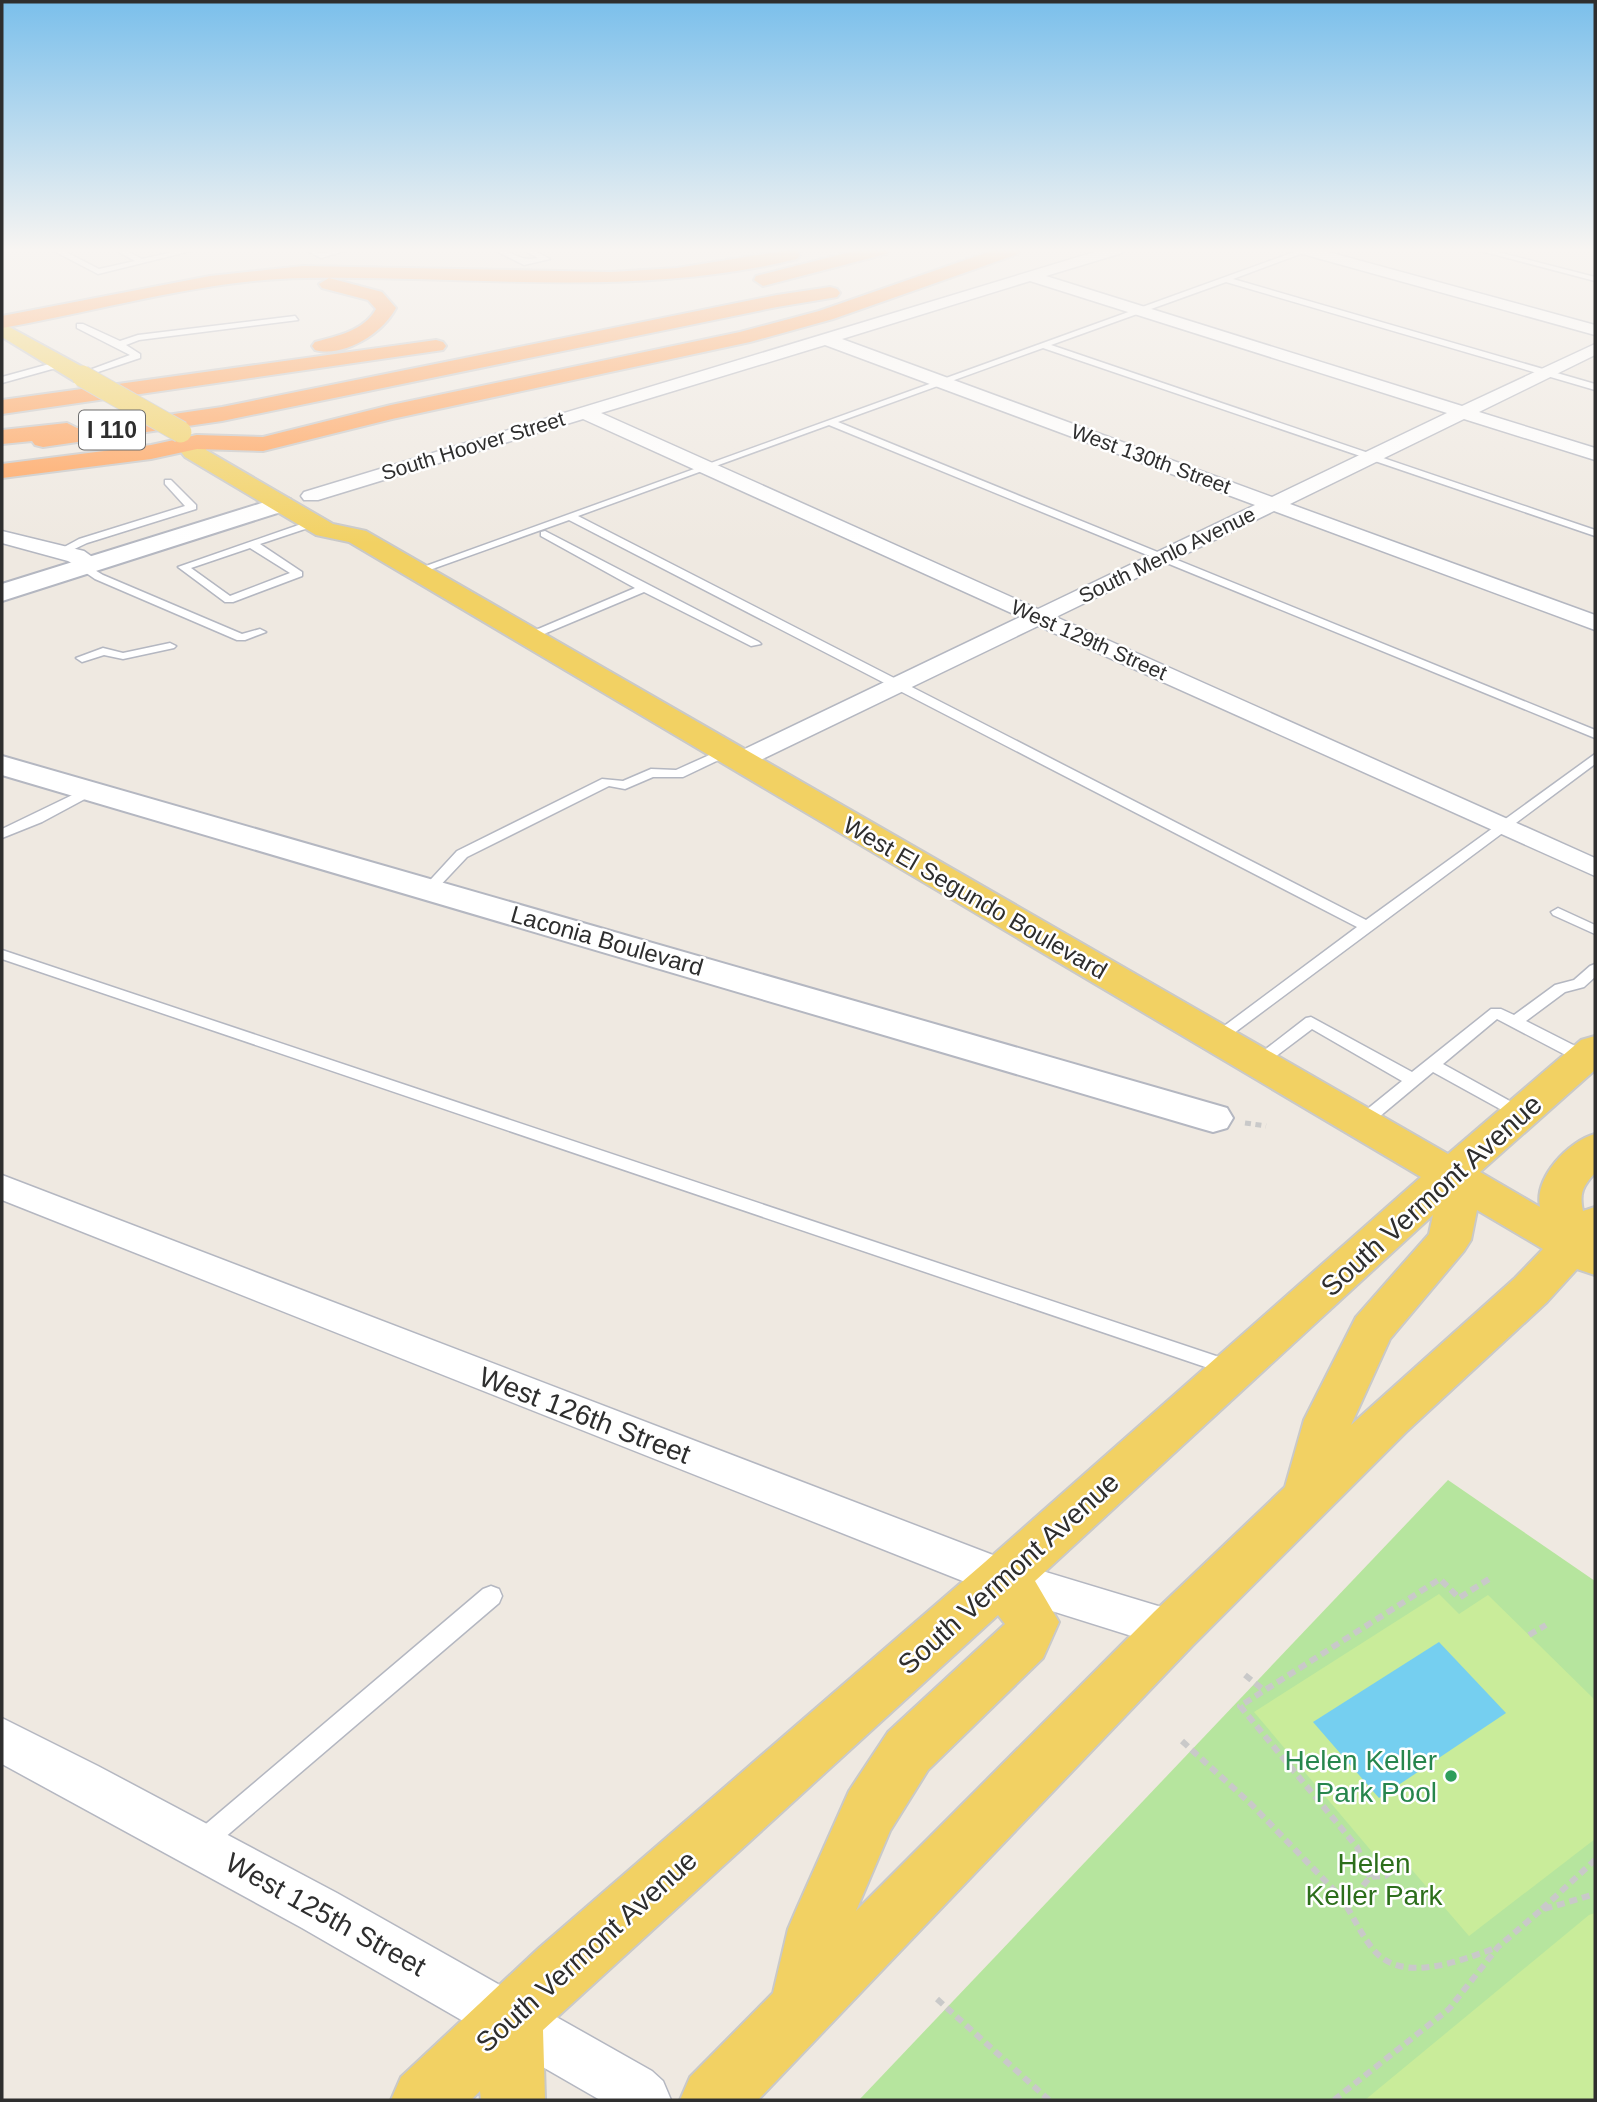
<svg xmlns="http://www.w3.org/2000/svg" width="1597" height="2102" font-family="Helvetica,sans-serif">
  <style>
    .green { fill: #b6e59e }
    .pitch { fill: #c9ec9a }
    .water { fill: #75cff0 }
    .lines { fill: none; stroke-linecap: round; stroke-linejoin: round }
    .lane-casing { stroke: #b4b7c1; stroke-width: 3 }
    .street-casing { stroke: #b4b7c1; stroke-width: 3 }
    .secondary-casing { stroke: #b4b7c1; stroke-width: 4 }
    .primary-casing { stroke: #c9c9c9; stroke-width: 4 }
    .highway-casing { stroke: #c9c9c9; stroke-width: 4 }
    .path-far1 { stroke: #c9c9c9; stroke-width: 5; stroke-dasharray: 6 4.5; stroke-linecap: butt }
    .path { stroke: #c9c9c9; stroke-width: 6; stroke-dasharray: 8 5; stroke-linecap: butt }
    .lane { fill: #fff; fill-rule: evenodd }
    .street { fill: #fff; fill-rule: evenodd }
    .secondary { fill: #fff; fill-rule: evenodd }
    .primary { fill: #f2d163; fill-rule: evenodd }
    .highway { fill: #ffa35c; fill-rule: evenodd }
    .primary-bridge-casing { stroke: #c9c9c9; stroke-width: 23; stroke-linecap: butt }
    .primary-bridge { stroke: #f2d163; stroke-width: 21 }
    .leisure-dot { fill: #2e9e5b; stroke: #fff; stroke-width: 2.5 }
    .labels { text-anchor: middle; stroke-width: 5; stroke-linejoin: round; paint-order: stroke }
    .far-street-label { font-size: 21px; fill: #2e2e2e; stroke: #fff }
    .shield { fill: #fff; stroke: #6d6d6d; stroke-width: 2 }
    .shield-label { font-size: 23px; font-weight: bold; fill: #2e2e2e }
    .street-label { font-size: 24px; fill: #2e2e2e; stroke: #fff }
    .near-street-label { font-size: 28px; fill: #2e2e2e; stroke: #fff }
    .near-leisure-label { font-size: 28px; fill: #27864d; stroke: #fff; text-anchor: end }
    .near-park-label { font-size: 28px; fill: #2c6e1b; stroke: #fff }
  </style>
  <rect width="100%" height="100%" fill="#efe9e1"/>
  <path class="green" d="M 1448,1480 L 1595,1581 L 1595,2100 L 859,2100 Z"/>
  <path class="pitch" d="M 1439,1594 L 1459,1614 L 1488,1595 L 1595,1700 L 1595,1839 L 1469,1936 L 1400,1856 L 1384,1866 L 1254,1712 Z
    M 1595,1913 L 1595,2100 L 1365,2100 L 1589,1915 Z"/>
  <path class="water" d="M 1439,1642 L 1506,1713 L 1379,1798 L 1313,1722 Z"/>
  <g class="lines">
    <g class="lane-casing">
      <path id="lane" d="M 52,250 L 62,250 L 99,269 L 135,261 L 115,250 L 125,250 L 142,259 L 181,250 L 195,250 L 98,274 Z
        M 305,250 L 322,253 L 348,250 L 321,258 Z
        M 494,250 C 515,250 516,262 538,258 L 523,250 L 533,250 L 550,259 L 524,265 Z
        M 1300,250 L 1311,250 L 1233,279 L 1595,384 L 1595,390 L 1226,282 L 1051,345 L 1595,530 L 1595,536 L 1043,348 L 838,422 L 1595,730 L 1595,738 L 829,425 L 578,516 L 1366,920 L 1595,754 L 1595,764 L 1222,1042 L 1210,1042 L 1208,1038 L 1357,927 L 569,520 L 421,573 L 412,571 Z
        M 1477,250 L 1490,250 L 1595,277 L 1595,281 Z
        M 295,316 L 298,320 L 139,340 L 126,345 L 140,354 L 140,358 L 83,377 L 76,375 L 130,355 L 77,328 L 77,324 L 83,324 L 120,341 L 138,335 Z
        M 60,361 L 63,362 L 63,366 L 2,383 L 2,377 Z
        M 165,480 L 171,480 L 196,505 L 196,509 L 87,543 L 64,554 L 55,552 L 79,539 L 185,506 L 165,484 Z
        M 313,520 L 317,521 L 317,525 L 260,544 L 302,572 L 302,576 L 233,602 L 225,602 L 178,567 ZM 250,548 L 290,573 L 230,596 L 191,568 Z
        M 545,531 L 759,642 L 761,644 L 751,646 L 644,592 L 532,639 L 524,639 L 524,635 L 635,588 L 541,536 L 541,532 Z
        M 83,563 L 103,575 L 242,634 L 260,629 L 266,632 L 245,640 L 237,640 L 95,579 L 79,568 L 78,566 Z
        M 170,643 L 176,646 L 174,648 L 123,659 L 104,655 L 82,662 L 76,658 L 103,648 L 123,653 Z
        M 725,748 L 731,752 L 729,755 L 683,777 L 653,777 L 625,789 L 609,786 L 467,857 L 434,892 L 424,892 L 422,889 L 457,851 L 602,779 L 623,781 L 651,769 L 676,770 Z
        M 91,786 L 98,790 L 96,793 L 42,822 L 2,838 L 2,829 Z
        M 1558,908 L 1595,925 L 1595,934 L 1553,915 L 1551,912 Z
        M 2,950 L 1240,1364 L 1243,1369 L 1240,1374 L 1233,1377 L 1226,1374 L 2,959 Z
        M 1595,964 L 1595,977 L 1584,987 L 1565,992 L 1526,1021 L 1591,1054 L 1593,1058 L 1591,1062 L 1579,1062 L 1497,1019 L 1443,1064 L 1526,1110 L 1528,1114 L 1520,1120 L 1433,1072 L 1367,1127 L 1355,1127 L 1353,1123 L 1355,1119 L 1402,1081 L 1312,1029 L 1263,1066 L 1257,1067 L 1249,1062 L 1306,1018 L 1311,1017 L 1412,1072 L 1491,1009 L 1501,1009 L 1514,1015 L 1555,985 L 1574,980 L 1590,966 Z
        M 491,1586 L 499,1589 L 502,1596 L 499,1603 L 210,1850 L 202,1854 L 194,1850 L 190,1842 L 194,1834 L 483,1589 Z"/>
    </g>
    <g class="street-casing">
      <path id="street" d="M 1101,250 L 1124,250 L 1122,253 L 1046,276 L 1462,406 L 1595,344 L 1595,355 L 1479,412 L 1595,448 L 1595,460 L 1464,419 L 1290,504 L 1595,615 L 1595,630 L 1274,511 L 1056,617 L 1595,858 L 1595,876 L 1038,626 L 748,766 L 739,769 L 730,766 L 726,761 L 730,756 L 1020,617 L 583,419 L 318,500 L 304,500 L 301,496 L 304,492 ZM 1030,281 L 1447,413 L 1272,497 L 842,339 ZM 825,345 L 1255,505 L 1038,609 L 601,413 Z
        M 1297,250 L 1321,250 L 1595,325 L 1595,335 L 1299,253 Z
        M 2,531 L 84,551 L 102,564 L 99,569 L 83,569 L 68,561 L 2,543 Z
        M 2,1175 L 1006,1560 L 1188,1615 L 1195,1629 L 1188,1643 L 1173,1649 L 988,1591 L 2,1200 Z
        M 2,1718 L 98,1766 L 337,1893 L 652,2071 L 663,2081 L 671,2100 L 600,2100 L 302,1928 L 2,1764 Z"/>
    </g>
    <g class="secondary-casing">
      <path id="secondary" d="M 281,497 L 290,499 L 293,504 L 290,509 L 2,601 L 2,584 Z
        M 2,756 L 1227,1108 L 1233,1118 L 1227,1128 L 1213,1132 L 1199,1128 L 2,775 Z"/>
    </g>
    <g class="primary-casing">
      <path id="primary" d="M 2,323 L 90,371 L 93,376 L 90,381 L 74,381 L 2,337 Z
        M 197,435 L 205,437 L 209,442 L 206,450 L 333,524 L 366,531 L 1448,1154 L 1581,1040 L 1595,1036 L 1595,1070 L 1480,1172 L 1540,1207 C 1534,1177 1569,1141 1595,1134 L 1595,1173 C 1583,1186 1579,1193 1583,1211 L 1595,1207 L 1595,1275 L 1577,1269 L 1547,1302 L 1406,1432 L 1192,1646 L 758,2100 L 680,2100 L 690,2077 L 773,1993 L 788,1929 L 797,1908 L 849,1791 L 888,1732 L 1005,1624 L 998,1615 L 543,2030 L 545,2100 L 481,2100 L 480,2091 L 471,2100 L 391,2100 L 401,2077 L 539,1948 L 985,1562 L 1421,1177 L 349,542 L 316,535 L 185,457 L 181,452 L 189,437 ZM 1477,1210 L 1543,1249 L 1515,1278 L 1351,1425 L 1390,1339 L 1464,1251 L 1471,1240 ZM 1433,1215 L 1429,1234 L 1356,1317 L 1304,1420 L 1285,1487 L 1154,1612 L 856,1911 L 890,1831 L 928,1770 L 1043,1658 L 1059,1622 L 1035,1581 Z"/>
    </g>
    <g class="highway-casing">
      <path id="highway" d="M 788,250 L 797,251 L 800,255 L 797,259 C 636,299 470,275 305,278 C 207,279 99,311 2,328 L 2,316 L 210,276 L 303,266 L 611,272 L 677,268 Z
        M 858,250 L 889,250 L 886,254 L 763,286 L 754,280 L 756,276 Z
        M 994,250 L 1021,250 L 1018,254 L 833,319 L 750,342 L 392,419 L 263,451 L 197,449 L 151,459 L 2,478 L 2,464 L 151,445 L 197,435 L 263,437 L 391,405 L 740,332 L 819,311 Z
        M 329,278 L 382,292 L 396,308 C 383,333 344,358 315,350 L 312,346 L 315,342 C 337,336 364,331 376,309 L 368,300 L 322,288 L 319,284 Z
        M 830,287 L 837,289 L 840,293 L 837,297 L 777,307 L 222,421 L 43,447 L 35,445 L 32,441 L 2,444 L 2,430 L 67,423 L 77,428 L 222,407 L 777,295 Z
        M 436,340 L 443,342 L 446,346 L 443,350 L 2,414 L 2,400 Z"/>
    </g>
    <path class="path-far1" d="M 1245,1123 L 1266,1126"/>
    <path class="path" d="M 1529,1635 L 1546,1625
      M 1245,1675 L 1265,1691
      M 1182,1741 L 1251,1804 L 1337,1893 C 1351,1910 1358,1930 1372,1948 C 1401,1986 1462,1960 1498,1947
      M 1370,1877 L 1357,1847 L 1240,1706 L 1440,1579 L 1459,1598 L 1489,1579
      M 1347,1906 L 1370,1877 L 1385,1876 L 1403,1863
      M 1542,1909 L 1595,1860
      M 937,1999 L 1049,2100
      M 1334,2100 L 1449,2009 L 1498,1947 L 1541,1910 L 1595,1894"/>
    <use href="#lane" class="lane"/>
    <use href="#street" class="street"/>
    <use href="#secondary" class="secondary"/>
    <use href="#primary" class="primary"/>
    <use href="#highway" class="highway"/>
    <g class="primary-bridge-casing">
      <path id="primary-bridge" d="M 82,376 L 181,432"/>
    </g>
    <use href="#primary-bridge" class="primary-bridge"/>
  </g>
  <linearGradient id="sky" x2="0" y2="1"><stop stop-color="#7abfeb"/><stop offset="0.46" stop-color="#f8f5f2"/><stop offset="1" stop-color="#f8f5f2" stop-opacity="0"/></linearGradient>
  <rect width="1597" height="544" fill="url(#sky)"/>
  <circle class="leisure-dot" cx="1451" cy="1776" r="7"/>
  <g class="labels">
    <g class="far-street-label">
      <text transform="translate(473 446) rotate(-17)" y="7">South Hoover Street</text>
      <text transform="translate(1151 459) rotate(20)" y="7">West 130th Street</text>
      <text transform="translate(1167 555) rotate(-26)" y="7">South Menlo Avenue</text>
      <text transform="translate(1089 640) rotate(24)" y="7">West 129th Street</text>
    </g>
    <rect class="shield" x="79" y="410.5" width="66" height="39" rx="5"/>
    <g class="shield-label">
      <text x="112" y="438">I 110</text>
    </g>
    <g class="street-label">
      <text transform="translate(975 898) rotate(30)" y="8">West El Segundo Boulevard</text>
      <text transform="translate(607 941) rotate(16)" y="8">Laconia Boulevard</text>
    </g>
    <g class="near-street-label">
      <text transform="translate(1431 1195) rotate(-42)" y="10">South Vermont Avenue</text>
      <text transform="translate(585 1415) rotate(21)" y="10">West 126th Street</text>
      <text transform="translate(1008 1573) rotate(-42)" y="10">South Vermont Avenue</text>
      <text transform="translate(326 1914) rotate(29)" y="10">West 125th Street</text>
      <text transform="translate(586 1951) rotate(-42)" y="10">South Vermont Avenue</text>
    </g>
    <g class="near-leisure-label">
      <text x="1437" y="1770">Helen Keller<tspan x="1437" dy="32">Park Pool</tspan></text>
    </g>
    <g class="near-park-label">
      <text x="1374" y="1873">Helen<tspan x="1374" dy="32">Keller Park</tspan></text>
    </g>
  </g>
  <rect width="1597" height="2102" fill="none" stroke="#2e2e2e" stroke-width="7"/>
</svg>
